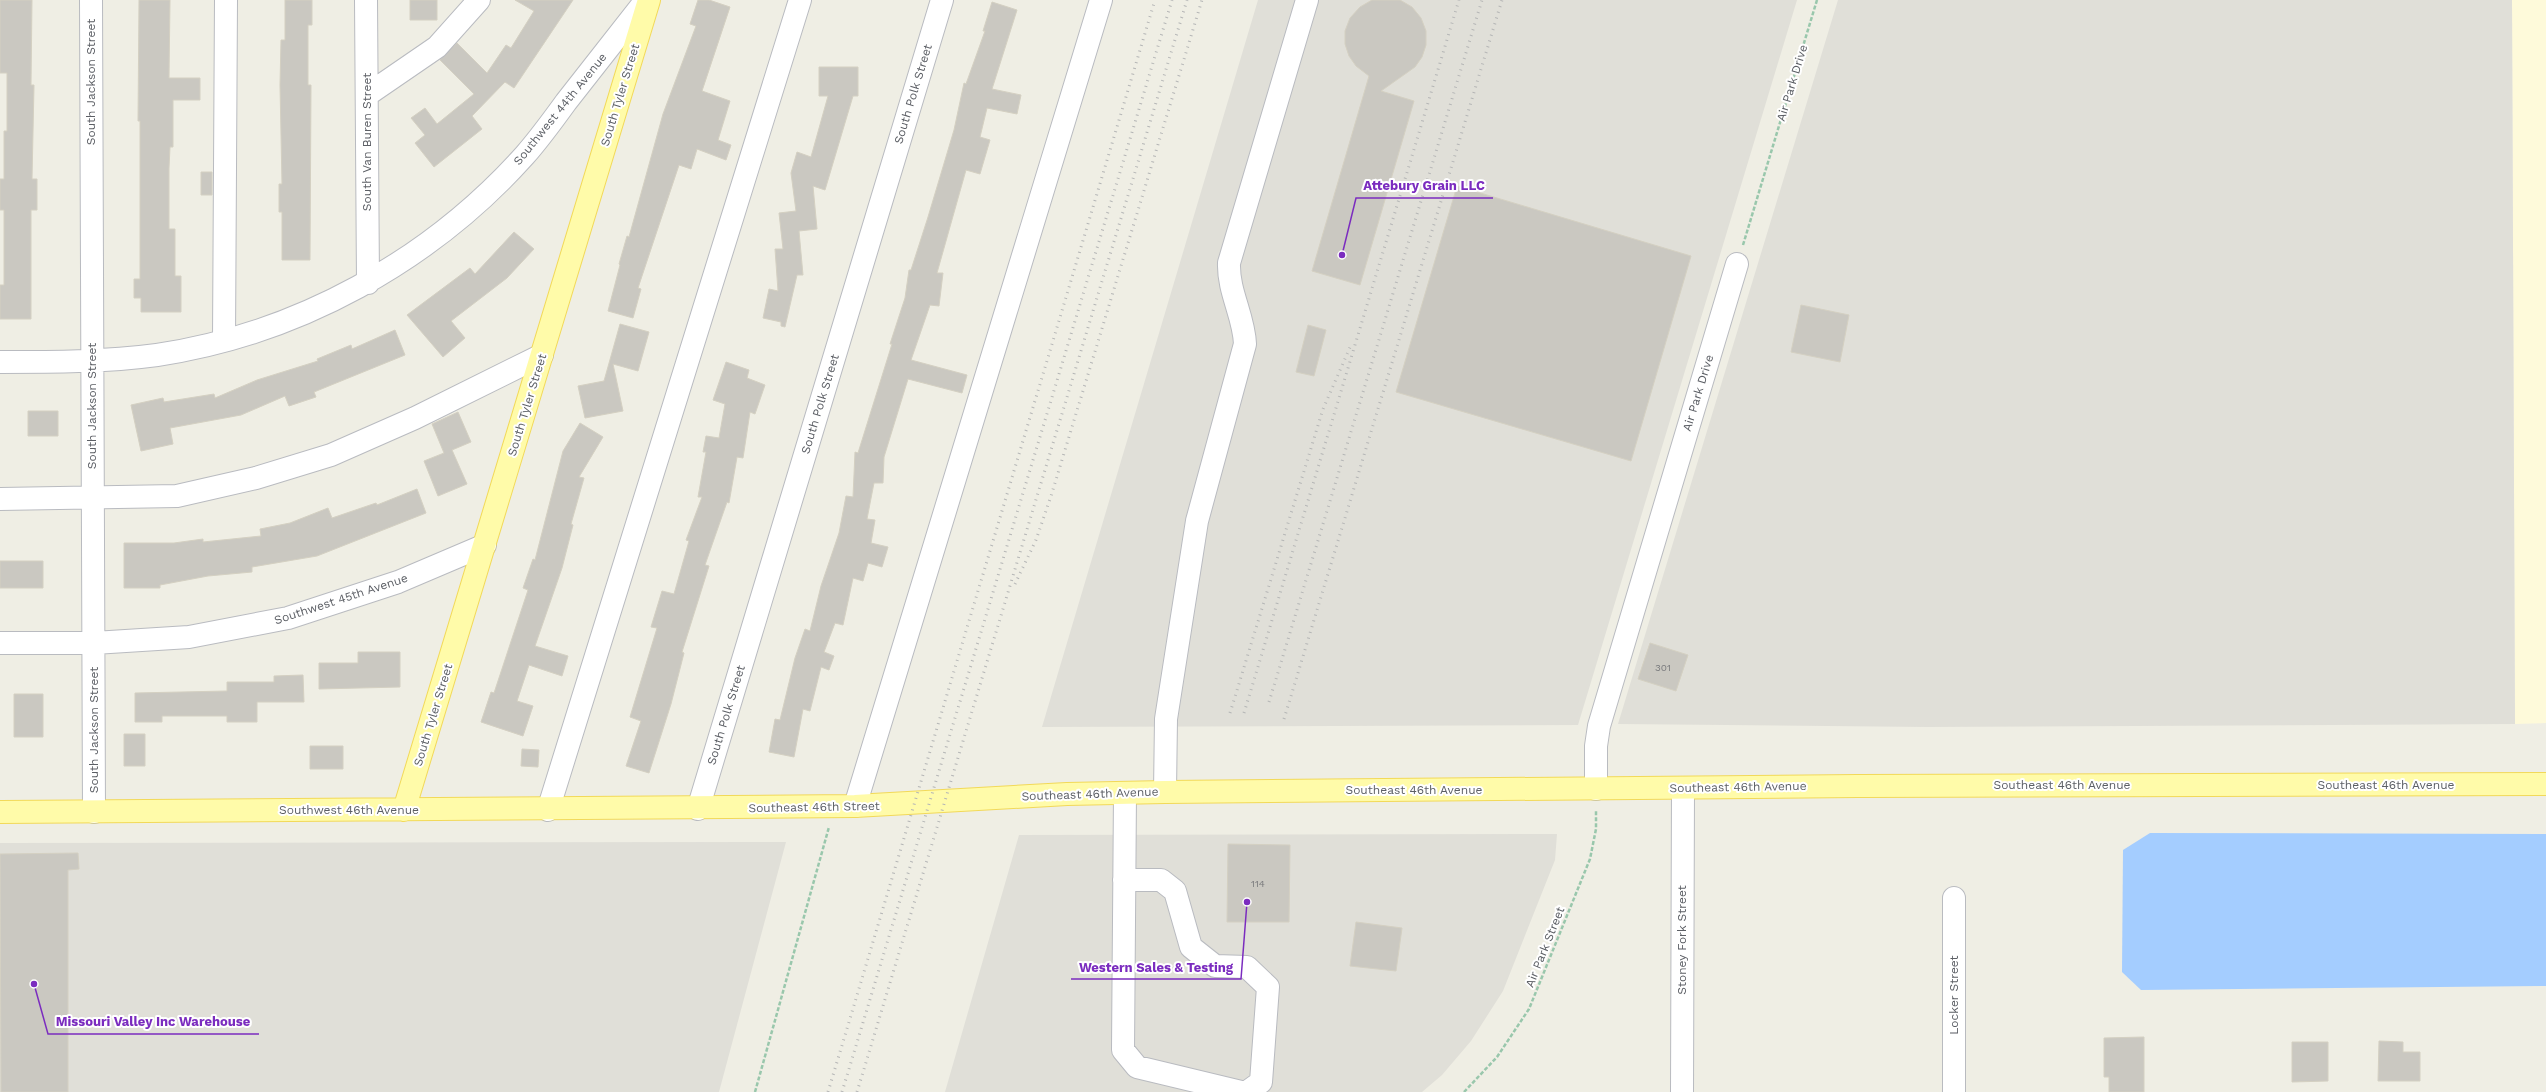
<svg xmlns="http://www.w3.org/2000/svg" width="2546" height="1092" font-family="'Work Sans',sans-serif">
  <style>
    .commercial { fill: #fefada }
    .industrial { fill: #e0dfd8 }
    .water { fill: #a4cdff }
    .building { fill: #cac8c1; stroke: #d4d0c2 }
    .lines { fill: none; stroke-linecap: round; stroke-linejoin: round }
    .minor-casing { stroke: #b9bbc0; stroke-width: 24 }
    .major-casing { stroke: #f2d959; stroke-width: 24 }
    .path { stroke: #99c7ac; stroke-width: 2.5; stroke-dasharray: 4 2; stroke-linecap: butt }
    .minor { stroke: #fff; stroke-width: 22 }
    .major { stroke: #fffba9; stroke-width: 22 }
    .rail { stroke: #b5b6b6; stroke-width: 3; stroke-dasharray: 1 5; stroke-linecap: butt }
    .labels { text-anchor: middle; stroke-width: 4; stroke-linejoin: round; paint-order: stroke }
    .number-label { font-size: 10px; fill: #78797c }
    .street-label { font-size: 12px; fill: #5c5f65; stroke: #fff }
    .leader { fill: none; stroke: #7b2cbf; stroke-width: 1.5 }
    .callout-dot { fill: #7b2cbf; stroke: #fff; stroke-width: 1.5 }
    .callout-label { font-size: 13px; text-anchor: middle; font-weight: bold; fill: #7b2cbf; stroke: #fff; stroke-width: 4; stroke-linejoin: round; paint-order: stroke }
  </style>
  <rect width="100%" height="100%" fill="#efeee4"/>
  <path class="commercial" d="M 2512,0 L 2546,0 L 2546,723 L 2515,724 Z"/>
  <path class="industrial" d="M 1258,0 L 1797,0 L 1578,725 L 1042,727 Z
    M 1838,0 L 2512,0 L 2515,724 L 1927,727 L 1618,724 Z
    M 1557,834 L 1555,860 L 1503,991 L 1471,1041 L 1442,1075 L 1422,1092 L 945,1092 L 1019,835 Z
    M 786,842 L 719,1092 L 0,1092 L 0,843 Z"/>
  <path class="water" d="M 2150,833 L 2546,834 L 2546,986 L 2141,990 L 2122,972 L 2123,850 Z"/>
  <path class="building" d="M 0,0 L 32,0 L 31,85 L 34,85 L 32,179 L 37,179 L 37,210 L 31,210 L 31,319 L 0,319 L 0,285 L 4,285 L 4,210 L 0,210 L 0,179 L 4,179 L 4,131 L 7,131 L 7,73 L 0,73 Z
    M 139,0 L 170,0 L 169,78 L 200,78 L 200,100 L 173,100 L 173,147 L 170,147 L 169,168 L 169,229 L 175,229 L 175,276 L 181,276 L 181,312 L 141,312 L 141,298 L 134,298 L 134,279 L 140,279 L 140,121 L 138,121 Z
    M 285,0 L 312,0 L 312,25 L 308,25 L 308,85 L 311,85 L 310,260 L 282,260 L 282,212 L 279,212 L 279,184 L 282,184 L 280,85 L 281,40 L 285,40 Z
    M 410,0 L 437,0 L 437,20 L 410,20 Z
    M 515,0 L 573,0 L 514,88 L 505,82 L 472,116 L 482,129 L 434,167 L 415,143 L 425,135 L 411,118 L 425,108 L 437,124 L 474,94 L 440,60 L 457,43 L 487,73 L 506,45 L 511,48 L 534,11 Z
    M 698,0 L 709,0 L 730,7 L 702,91 L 730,101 L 718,140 L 731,145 L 726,160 L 697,149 L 691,169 L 679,165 L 638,288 L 641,289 L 633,318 L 608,311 L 620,265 L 619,264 L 627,236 L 629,237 L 663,114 L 696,26 L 690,24 Z
    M 1372,0 L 1400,0 L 1412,7 L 1421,18 L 1426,31 L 1426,45 L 1422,57 L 1415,67 L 1381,91 L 1414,101 L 1360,285 L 1312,271 L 1369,76 L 1356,66 L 1349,56 L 1345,44 L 1345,31 L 1350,18 L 1360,7 Z
    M 992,2 L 1017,10 L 992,89 L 1021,95 L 1017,114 L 987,108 L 980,137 L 990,140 L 980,174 L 966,170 L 937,273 L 943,273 L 939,306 L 930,305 L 911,360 L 967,375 L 962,393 L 908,379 L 884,457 L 883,483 L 874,483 L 867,519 L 875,520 L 871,543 L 888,547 L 882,567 L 868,563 L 863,581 L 853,578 L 843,625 L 835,623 L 824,652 L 834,656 L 829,670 L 821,667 L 810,711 L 803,709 L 794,757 L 769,752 L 775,719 L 780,720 L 795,658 L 805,629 L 810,631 L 821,586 L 839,533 L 846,496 L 853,497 L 855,452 L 858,453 L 892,344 L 890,344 L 905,298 L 909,270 L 911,270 L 928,217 L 954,130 L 964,83 L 966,84 L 985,31 L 983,31 Z
    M 819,67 L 858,67 L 858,96 L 853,96 L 825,190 L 813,186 L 817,229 L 799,231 L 803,275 L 797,275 L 785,327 L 781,326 L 781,322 L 763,318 L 769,289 L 778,291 L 775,249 L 783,249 L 779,213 L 796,211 L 791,173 L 797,152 L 811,157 L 828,96 L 819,96 Z
    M 201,172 L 212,172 L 212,195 L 201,195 Z
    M 1457,186 L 1691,256 L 1631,461 L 1396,392 Z
    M 514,232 L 534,249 L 507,278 L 451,321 L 465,338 L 443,357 L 407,315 L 470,268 L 475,274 Z
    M 1801,305 L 1849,315 L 1840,362 L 1791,352 Z
    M 620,324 L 649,332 L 638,371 L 613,364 L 623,411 L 585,418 L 578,386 L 604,381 Z
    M 1308,325 L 1326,330 L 1314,376 L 1296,372 Z
    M 395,330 L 405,355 L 314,392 L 316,397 L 289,406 L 285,396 L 241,415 L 170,428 L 173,444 L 141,451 L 131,405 L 163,398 L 164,402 L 214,394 L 215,398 L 257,380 L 318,361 L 317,359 L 351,345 L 352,349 Z
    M 726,362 L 749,370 L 747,378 L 765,385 L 755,414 L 750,412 L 743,458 L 737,457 L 729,503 L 727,502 L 705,565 L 709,566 L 682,652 L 684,653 L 671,704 L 649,773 L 626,766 L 641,721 L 630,717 L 657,628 L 651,627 L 662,591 L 674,594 L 689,541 L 686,540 L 702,497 L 698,497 L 706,452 L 703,452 L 706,436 L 719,438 L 725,404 L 713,400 Z
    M 28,411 L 58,411 L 58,436 L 28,436 Z
    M 458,412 L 471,442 L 452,450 L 467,484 L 438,496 L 424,461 L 444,453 L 432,424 Z
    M 580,423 L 603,437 L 579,477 L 584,478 L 571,524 L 573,525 L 562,568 L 535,646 L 568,656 L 562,676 L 529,665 L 517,701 L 533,706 L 523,736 L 481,722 L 491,692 L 494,693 L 528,590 L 523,588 L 533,559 L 535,560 L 563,451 Z
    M 417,489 L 426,513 L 317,556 L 252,567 L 252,572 L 208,576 L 160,585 L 160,588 L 124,588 L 124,543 L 174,543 L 203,539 L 203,542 L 261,536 L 260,529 L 290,523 L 328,508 L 332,518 L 376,503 L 377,505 Z
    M 0,561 L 43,561 L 43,588 L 0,588 Z
    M 1650,643 L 1688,655 L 1676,691 L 1638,679 Z
    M 358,652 L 400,652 L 400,687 L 319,689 L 319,663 L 358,663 Z
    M 303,675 L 304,702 L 257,702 L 257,722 L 227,722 L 227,716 L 162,716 L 162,722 L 135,722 L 135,693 L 227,691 L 227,682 L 274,682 L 274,676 Z
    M 14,694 L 43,694 L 43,737 L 14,737 Z
    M 124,734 L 145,734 L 145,766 L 124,766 Z
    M 310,746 L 343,746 L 343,769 L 310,769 Z
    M 522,749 L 539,750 L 538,767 L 521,766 Z
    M 1228,844 L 1290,845 L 1289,922 L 1227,922 Z
    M 78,853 L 79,869 L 68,870 L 68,1092 L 1,1092 L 0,854 Z
    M 1356,922 L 1402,928 L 1396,971 L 1350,966 Z
    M 2144,1037 L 2144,1092 L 2109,1092 L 2109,1077 L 2104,1077 L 2104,1038 Z
    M 2379,1041 L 2403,1042 L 2403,1052 L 2420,1052 L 2420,1081 L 2378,1081 Z
    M 2292,1042 L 2328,1042 L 2328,1081 L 2292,1082 Z"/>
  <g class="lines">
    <g class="minor-casing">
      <path id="minor" d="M 91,0 L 94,812
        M 366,0 L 368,283
        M 367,95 L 437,47 L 479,0
        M 224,340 L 226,0
        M 0,362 C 52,362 105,362 157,355 C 298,334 430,261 525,155 C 540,138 553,120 566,102 C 593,68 619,34 646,0
        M 0,499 L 177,496 L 256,478 L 331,455 L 415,418 L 542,355
        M 0,643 L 94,643 L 189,637 L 288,618 L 398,582 L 485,545
        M 1596,789 L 1596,746 L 1599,726 L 1737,264
        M 1165,792 L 1166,719 L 1197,521 L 1245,344 C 1244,316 1228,292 1229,263 L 1307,0
        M 1125,793 L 1123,1050 L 1137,1067 L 1241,1092
        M 855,806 L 1101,0
        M 698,809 L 942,0
        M 548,810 L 800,0
        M 1124,880 L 1161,880 L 1175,891 L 1191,947 L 1215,966 L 1247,967 L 1268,987 L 1261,1082 L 1247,1092
        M 1682,1092 L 1683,788
        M 1954,1092 L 1954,898"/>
    </g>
    <g class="major-casing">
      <path id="major" d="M 404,810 L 649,0
        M 0,812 L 855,806 L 1067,794 L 1165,792 L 1858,786 L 2546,784"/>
    </g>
    <path class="path" d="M 1743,245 L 1817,0
      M 755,1092 L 829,827
      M 1464,1092 L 1497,1057 L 1529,1009 L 1590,859 L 1596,829 L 1596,810"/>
    <use href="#minor" class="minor"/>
    <use href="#major" class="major"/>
    <path class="rail" d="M 1015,584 L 1036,540 L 1051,496 L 1202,0
      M 1269,702 L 1482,0
      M 1230,713 L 1323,409 L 1351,345
      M 1244,713 L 1459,0
      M 1284,719 L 1502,0
      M 828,1092 L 1155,0
      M 842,1092 L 1172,0
      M 857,1092 L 1187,0"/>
  </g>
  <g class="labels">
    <g class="number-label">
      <text x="1663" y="671">301</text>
      <text x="1258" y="887">114</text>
    </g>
    <g class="street-label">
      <text transform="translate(91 82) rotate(-90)" y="4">South Jackson Street</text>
      <text transform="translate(1792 83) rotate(-73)" y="4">Air Park Drive</text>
      <text transform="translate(913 94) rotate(-73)" y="4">South Polk Street</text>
      <text transform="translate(620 95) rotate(-73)" y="4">South Tyler Street</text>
      <text transform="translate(560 109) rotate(-51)" y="4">Southwest 44th Avenue</text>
      <text transform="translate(367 142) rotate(-90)" y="4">South Van Buren Street</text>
      <text transform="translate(1698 393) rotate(-73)" y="4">Air Park Drive</text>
      <text transform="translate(820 404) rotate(-73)" y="4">South Polk Street</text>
      <text transform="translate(527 405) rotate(-73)" y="4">South Tyler Street</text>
      <text transform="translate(92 406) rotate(-90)" y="4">South Jackson Street</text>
      <text transform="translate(341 599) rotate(-18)" y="4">Southwest 45th Avenue</text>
      <text transform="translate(433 715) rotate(-73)" y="4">South Tyler Street</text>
      <text transform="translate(726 715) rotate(-73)" y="4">South Polk Street</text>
      <text transform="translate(94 730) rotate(-90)" y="4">South Jackson Street</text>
      <text x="2062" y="789">Southeast 46th Avenue</text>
      <text x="2386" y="789">Southeast 46th Avenue</text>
      <text transform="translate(1738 787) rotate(-1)" y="4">Southeast 46th Avenue</text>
      <text x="1414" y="794">Southeast 46th Avenue</text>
      <text transform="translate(1090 794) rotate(-2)" y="4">Southeast 46th Avenue</text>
      <text transform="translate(814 807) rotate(-1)" y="4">Southeast 46th Street</text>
      <text x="349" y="814">Southwest 46th Avenue</text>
      <text transform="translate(1682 940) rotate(-90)" y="4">Stoney Fork Street</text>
      <text transform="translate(1545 947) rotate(-68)" y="4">Air Park Street</text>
      <text transform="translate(1954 995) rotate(-90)" y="4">Locker Street</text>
    </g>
  </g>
  <path class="leader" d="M1342 255L1356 198H1493M1247 902L1241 979H1071M34 984L48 1034H259"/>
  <g class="callout-dot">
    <circle cx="1342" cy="255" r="4"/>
    <circle cx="1247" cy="902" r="4"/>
    <circle cx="34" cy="984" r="4"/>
  </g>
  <g class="callout-label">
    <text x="1424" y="190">Attebury Grain LLC</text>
    <text x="1156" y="972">Western Sales &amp; Testing</text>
    <text x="153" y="1026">Missouri Valley Inc Warehouse</text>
  </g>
</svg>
